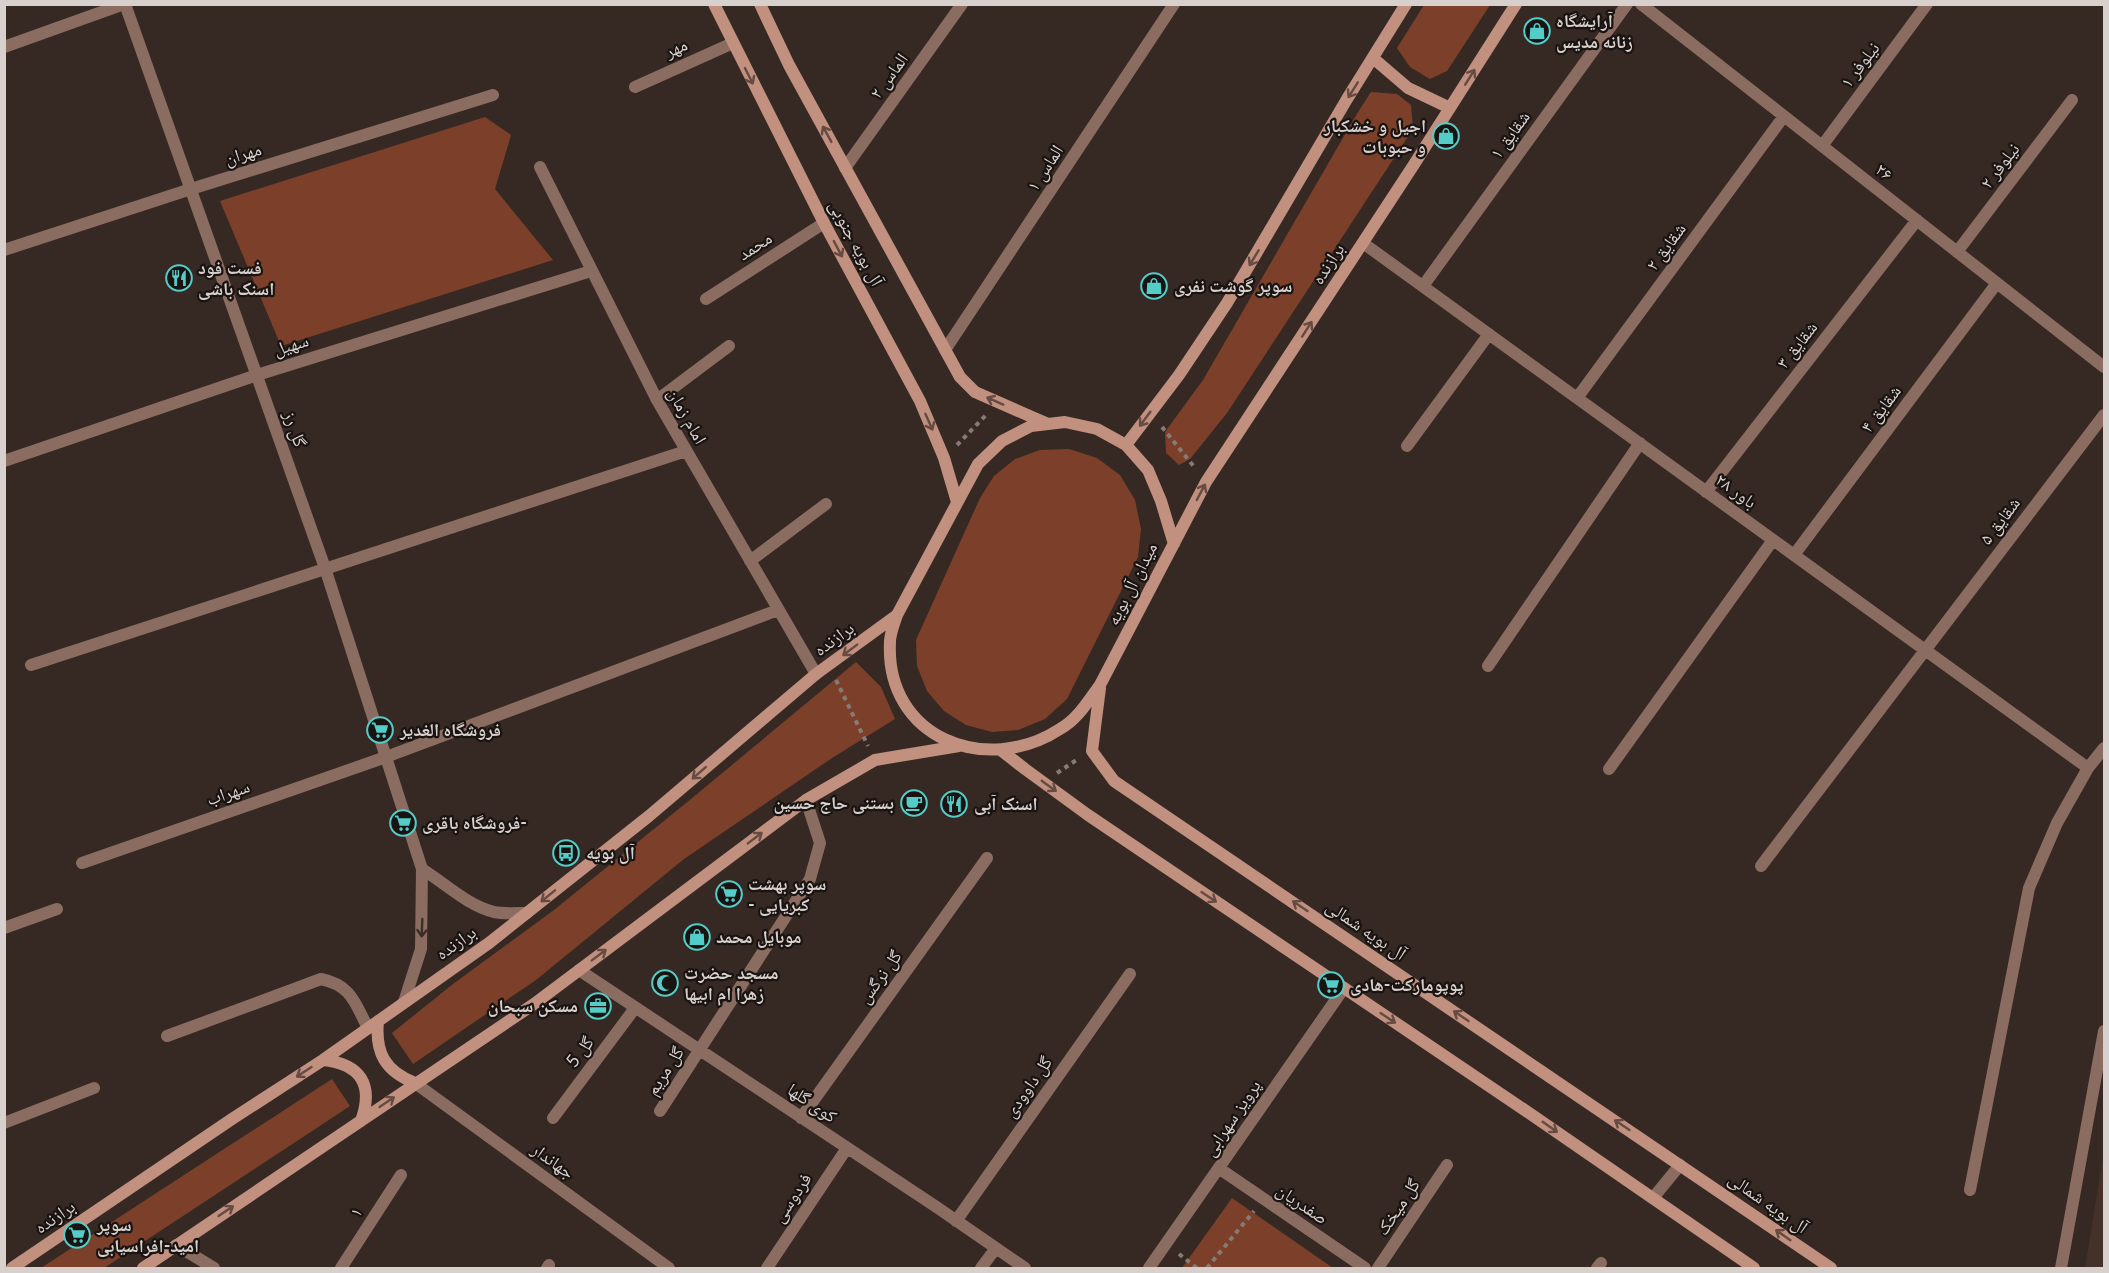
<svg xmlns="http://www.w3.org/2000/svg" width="2109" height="1273" font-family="Lato,'Noto Naskh Arabic',sans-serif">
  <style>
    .built { fill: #44312a }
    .green { fill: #7c402a }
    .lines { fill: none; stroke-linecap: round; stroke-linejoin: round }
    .path { stroke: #867c77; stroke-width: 4; stroke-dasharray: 4.5 4.5; stroke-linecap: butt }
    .minor { stroke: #8b6c61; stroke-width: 12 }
    .tertiary { stroke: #8b6c61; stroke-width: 12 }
    .secondary { stroke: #c1907e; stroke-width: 12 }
    .oneway { stroke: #654b42 }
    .oneway2 { stroke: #3b2e29 }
    .labels { text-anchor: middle; stroke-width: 4.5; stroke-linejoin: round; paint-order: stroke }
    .poi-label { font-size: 18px; font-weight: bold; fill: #d8d0cc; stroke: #191311; text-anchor: start }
    .street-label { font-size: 18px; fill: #d8d0cc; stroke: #191311 }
  </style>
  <rect width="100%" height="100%" fill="#362924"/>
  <path class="built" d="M 2104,1152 L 2104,1268 L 2085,1268 Z"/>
  <path class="green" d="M 1424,5 L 1490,5 L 1447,71 L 1430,79 L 1410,67 L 1397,48 Z
    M 1371,92 L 1397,94 L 1411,105 L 1413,129 L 1227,413 L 1190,459 L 1179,465 L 1166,453 L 1165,432 L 1203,380 L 1358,112 Z
    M 485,117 L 511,135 L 495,189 L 553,260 L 281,346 L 220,201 Z
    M 1069,449 L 1097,458 L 1120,475 L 1135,500 L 1141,529 L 1138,557 L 1067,699 L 1045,719 L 1018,730 L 992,732 L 966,725 L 944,711 L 927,691 L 917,666 L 916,640 L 980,498 L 994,476 L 1015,459 L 1040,450 Z
    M 856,662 L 881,687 L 895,719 L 832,758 L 684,859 L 536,980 L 413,1064 L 392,1033 L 453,984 L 554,910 L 691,799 Z
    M 332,1079 L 350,1106 L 104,1268 L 41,1268 Z
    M 1232,1198 L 1333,1268 L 1182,1268 Z"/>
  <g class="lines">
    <path class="path" d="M 1162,427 L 1195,468
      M 957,445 L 987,414
      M 836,680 L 868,746
      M 1057,773 L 1078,759
      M 1179,1254 L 1197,1268
      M 1207,1268 L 1254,1211"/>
    <path class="minor" d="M 1641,4 L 2104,367
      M 4,47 L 124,4
      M 635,87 L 733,43
      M 1822,146 L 1927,4
      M 540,167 L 657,400 L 816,674
      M 845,168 L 962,4
      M 1363,243 L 2088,768
      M 4,250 L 191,189 L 493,95
      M 1957,252 L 2072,100
      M 1423,286 L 1627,4
      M 706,299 L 824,223
      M 945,350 L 1174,4
      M 1577,398 L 1784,116
      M 657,400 L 729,346
      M 1407,446 L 1489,334
      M 4,461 L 257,375 L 591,271
      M 1706,492 L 1917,220
      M 1794,555 L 1997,283
      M 750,561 L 826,504
      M 31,665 L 686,451
      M 1488,666 L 1640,443
      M 1609,769 L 1773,540
      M 82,863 L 386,757 L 778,610
      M 1761,866 L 2104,415
      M 4,928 L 57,909
      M 579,970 L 938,1208 L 1025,1268
      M 167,1036 L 321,979 C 351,985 355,1003 368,1028
      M 415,1083 L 669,1268
      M 660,1111 L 810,879 L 820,843 L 806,800
      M 553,1118 L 635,1008
      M 801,1118 L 987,858
      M 4,1123 L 94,1088
      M 1220,1169 L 1365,1268
      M 1970,1190 L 2029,888 L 2057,823 L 2088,768 L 2104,748
      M 956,1221 L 1130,974
      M 176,1245 L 214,1268
      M 341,1268 L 401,1175
      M 547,1268 L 549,1265
      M 767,1268 L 847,1148
      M 981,1268 L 996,1248
      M 1149,1268 L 1344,988
      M 1378,1268 L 1447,1165
      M 1597,1268 L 1601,1263
      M 2061,1268 L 2104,1031"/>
    <path class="tertiary" d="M 125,4 L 325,568 L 422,869 L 421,949 L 404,1002
      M 422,869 C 446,884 467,905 494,912 C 504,914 517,913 527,913
      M 1653,1198 L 1680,1165"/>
    <path class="secondary" d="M 714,4 L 824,223 L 920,401 L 944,458 L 957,502
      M 760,4 L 789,65 L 960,377 L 975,392 L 1048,424
      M 1373,58 L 1408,88 L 1450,108
      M 1126,445 L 1179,375 L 1227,303 L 1347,99 L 1406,4
      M 1174,544 L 1161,501 L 1148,470 L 1126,445 L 1097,429 L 1065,422 L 1031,426 L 1002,441 L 978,464 L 897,615 C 894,624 890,633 890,642 C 885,738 986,777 1060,729 C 1078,719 1088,701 1100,685 L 1206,482 L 1413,166 L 1516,4
      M 1100,688 L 1092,751 L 1114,781 L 1831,1268
      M 1002,751 L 1025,769 L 1088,815 L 1532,1115 L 1754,1268
      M 378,1021 C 375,1053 385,1071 415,1083
      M 323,1060 C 361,1064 374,1085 361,1121
      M 12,1268 L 232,1119 L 323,1060 L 489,943 L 649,816 L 816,674 L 897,615
      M 143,1268 L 534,1004 L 806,800 L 875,760 L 959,746"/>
  </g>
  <defs><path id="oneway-shaft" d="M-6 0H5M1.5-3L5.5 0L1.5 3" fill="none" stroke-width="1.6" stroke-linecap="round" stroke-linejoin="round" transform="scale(1.5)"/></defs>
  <g class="oneway">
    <use href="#oneway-shaft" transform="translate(749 76) rotate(63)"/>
    <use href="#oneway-shaft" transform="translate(1470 77) rotate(-58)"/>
    <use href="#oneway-shaft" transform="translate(1353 90) rotate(122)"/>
    <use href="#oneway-shaft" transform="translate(827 134) rotate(-119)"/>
    <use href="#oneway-shaft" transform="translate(838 249) rotate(62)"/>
    <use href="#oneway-shaft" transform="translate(1254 258) rotate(121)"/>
    <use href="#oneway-shaft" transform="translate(1307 329) rotate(-57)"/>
    <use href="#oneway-shaft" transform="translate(995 401) rotate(-156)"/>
    <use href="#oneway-shaft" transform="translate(1145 419) rotate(127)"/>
    <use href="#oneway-shaft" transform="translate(929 422) rotate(66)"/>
    <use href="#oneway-shaft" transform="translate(1201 492) rotate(-62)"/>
    <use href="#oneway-shaft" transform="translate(850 650) rotate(143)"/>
    <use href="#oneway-shaft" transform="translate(699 773) rotate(139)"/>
    <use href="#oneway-shaft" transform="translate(1049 786) rotate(36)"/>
    <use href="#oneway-shaft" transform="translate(755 838) rotate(-37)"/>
    <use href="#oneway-shaft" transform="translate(548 896) rotate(141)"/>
    <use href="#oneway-shaft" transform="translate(1209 897) rotate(34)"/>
    <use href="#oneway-shaft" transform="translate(1300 906) rotate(-146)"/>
    <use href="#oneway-shaft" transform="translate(599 955) rotate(-37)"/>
    <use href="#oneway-shaft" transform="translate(1461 1016) rotate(-146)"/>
    <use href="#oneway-shaft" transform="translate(1388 1018) rotate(34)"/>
    <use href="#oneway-shaft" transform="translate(304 1072) rotate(147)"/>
    <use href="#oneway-shaft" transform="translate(387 1102) rotate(-34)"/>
    <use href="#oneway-shaft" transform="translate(1622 1125) rotate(-146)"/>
    <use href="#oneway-shaft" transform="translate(1550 1127) rotate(35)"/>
    <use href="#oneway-shaft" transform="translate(226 1211) rotate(-34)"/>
    <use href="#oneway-shaft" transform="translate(1783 1235) rotate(-145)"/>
  </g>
  <use class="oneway2" href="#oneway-shaft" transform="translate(422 928) rotate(92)"/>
  <defs>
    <g id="shop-ring" transform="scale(1.35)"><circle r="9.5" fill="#191311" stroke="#54cdc8" stroke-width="1.5"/><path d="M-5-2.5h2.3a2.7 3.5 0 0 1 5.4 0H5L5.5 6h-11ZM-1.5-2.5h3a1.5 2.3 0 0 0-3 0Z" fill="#54cdc8"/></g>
    <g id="restaurant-ring" transform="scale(1.35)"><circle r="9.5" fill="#191311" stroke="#54cdc8" stroke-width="1.5"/><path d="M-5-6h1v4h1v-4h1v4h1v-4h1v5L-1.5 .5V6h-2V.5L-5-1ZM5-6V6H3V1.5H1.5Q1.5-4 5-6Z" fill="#54cdc8"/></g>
    <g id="supermarket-ring" transform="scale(1.35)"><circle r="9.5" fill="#191311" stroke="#54cdc8" stroke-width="1.5"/><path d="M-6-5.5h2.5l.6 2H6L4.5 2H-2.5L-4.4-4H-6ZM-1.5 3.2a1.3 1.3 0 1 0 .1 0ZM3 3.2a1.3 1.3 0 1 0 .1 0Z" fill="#54cdc8"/></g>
    <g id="cafe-ring" transform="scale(1.35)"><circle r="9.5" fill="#191311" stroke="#54cdc8" stroke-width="1.5"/><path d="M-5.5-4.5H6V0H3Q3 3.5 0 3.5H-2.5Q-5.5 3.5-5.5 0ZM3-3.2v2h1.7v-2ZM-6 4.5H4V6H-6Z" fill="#54cdc8"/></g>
    <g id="bus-ring" transform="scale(1.35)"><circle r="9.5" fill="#191311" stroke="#54cdc8" stroke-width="1.5"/><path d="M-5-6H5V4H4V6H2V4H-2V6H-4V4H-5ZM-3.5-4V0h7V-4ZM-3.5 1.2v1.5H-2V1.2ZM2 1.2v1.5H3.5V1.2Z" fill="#54cdc8"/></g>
    <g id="mosque-ring" transform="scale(1.35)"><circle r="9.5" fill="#191311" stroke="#54cdc8" stroke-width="1.5"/><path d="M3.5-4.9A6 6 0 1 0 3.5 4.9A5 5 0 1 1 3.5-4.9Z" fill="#54cdc8"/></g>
    <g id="office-ring" transform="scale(1.35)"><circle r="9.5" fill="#191311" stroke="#54cdc8" stroke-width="1.5"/><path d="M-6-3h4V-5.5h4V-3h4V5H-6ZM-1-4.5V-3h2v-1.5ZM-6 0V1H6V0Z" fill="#54cdc8"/></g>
  </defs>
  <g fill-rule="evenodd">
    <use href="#shop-ring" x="1537" y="31"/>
    <use href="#shop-ring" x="1446" y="136"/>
    <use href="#restaurant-ring" x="179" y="278"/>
    <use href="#shop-ring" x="1154" y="286"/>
    <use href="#supermarket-ring" x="380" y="730"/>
    <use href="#cafe-ring" x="914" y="803"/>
    <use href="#restaurant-ring" x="954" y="804"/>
    <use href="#supermarket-ring" x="403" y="823"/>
    <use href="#bus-ring" x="566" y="853"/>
    <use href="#supermarket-ring" x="729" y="894"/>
    <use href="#shop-ring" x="697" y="937"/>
    <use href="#mosque-ring" x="665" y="983"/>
    <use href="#supermarket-ring" x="1331" y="985"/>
    <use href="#office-ring" x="598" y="1006"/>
    <use href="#supermarket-ring" x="77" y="1235"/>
  </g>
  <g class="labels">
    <g class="poi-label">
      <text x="1556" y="27">آرایشگاه<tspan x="1556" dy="21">زنانه مدیس</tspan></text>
      <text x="1426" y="132" text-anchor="end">اجیل و خشکبار<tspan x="1426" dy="21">و حبوبات</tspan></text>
      <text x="198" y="274">فست فود<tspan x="198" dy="21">اسنک باشی</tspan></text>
      <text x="1174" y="292">سوپر گوشت نفری</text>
      <text x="400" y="736">فروشگاه الغدیر</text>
      <text x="894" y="809" text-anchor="end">بستنی حاج حسین</text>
      <text x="974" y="810">اسنک آبی</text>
      <text x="422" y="829">فروشگاه باقری-</text>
      <text x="586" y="859">آل بویه</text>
      <text x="748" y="890">سوپر بهشت<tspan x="748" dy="21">- کبریایی</tspan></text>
      <text x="716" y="943">موبایل محمد</text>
      <text x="684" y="979">مسجد حضرت<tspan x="684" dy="21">زهرا ام ابیها</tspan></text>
      <text x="1350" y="991">پوپومارکت-هادی</text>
      <text x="578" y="1012" text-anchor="end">مسکن سبحان</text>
      <text x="97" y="1231">سوپر<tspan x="97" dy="21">امید-افراسیابی</tspan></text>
    </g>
    <g class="street-label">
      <text transform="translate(676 48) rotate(-24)" y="6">مهر</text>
      <text transform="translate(1860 65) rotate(-53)" y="6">نیلوفر ۱</text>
      <text transform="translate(889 76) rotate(-54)" y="6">الماس ۲</text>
      <text transform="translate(1510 135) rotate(-54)" y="6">شقایق ۱</text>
      <text transform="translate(243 154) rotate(-17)" y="6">مهران</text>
      <text transform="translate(2000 166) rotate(-53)" y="6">نیلوفر ۲</text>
      <text transform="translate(1045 168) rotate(-57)" y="6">الماس ۱</text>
      <text transform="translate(1884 172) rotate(38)" y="6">۲۶</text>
      <text transform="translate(856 243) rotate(62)" y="6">آل بویه جنوبی</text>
      <text transform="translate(755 246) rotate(-33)" y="6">محمد</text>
      <text transform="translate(1666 247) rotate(-54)" y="6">شقایق ۲</text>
      <text transform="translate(1328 264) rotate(-57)" y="6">برازنده</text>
      <text transform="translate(291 345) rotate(-17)" y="6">سهیل</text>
      <text transform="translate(1797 345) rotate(-52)" y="6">شقایق ۳</text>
      <text transform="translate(1881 409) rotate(-53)" y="6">شقایق ۴</text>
      <text transform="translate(687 416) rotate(61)" y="6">امام زمان</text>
      <text transform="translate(295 429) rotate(71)" y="6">گل رز</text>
      <text transform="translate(1736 491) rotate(36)" y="6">باور ۲۸</text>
      <text transform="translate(2000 521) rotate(-53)" y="6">شقایق ۵</text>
      <text transform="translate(1132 584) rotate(-63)" y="6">میدان آل بویه</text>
      <text transform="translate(834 639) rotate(-36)" y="6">برازنده</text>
      <text transform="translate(228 793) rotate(-19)" y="6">سهراب</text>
      <text transform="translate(1366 930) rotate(34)" y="6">آل بویه شمالی</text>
      <text transform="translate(456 943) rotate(-35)" y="6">برازنده</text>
      <text transform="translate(880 977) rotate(-54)" y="6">گل نرگس</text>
      <text transform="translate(580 1052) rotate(-53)" y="6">گل 5</text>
      <text transform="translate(665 1071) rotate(-57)" y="6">گل مریم</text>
      <text transform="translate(1028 1087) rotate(-55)" y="6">گل داوودی</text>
      <text transform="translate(812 1103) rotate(34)" y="6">کوی گلها</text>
      <text transform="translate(1232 1118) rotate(-56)" y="6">پرویز سهرابی</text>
      <text transform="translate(553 1161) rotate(36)" y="6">جهاندار</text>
      <text transform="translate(792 1198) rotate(-56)" y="6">فردوسی</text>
      <text transform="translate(1768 1203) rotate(35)" y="6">آل بویه شمالی</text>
      <text transform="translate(1302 1204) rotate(34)" y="6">صفدریان</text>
      <text transform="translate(1398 1207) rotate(-56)" y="6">گل میخک</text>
      <text transform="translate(356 1212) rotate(-57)" y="6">۱</text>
      <text transform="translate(55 1217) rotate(-34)" y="6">برازنده</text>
    </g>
  </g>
  <rect width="2109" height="1273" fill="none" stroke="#d8d0cc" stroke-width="12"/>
</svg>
